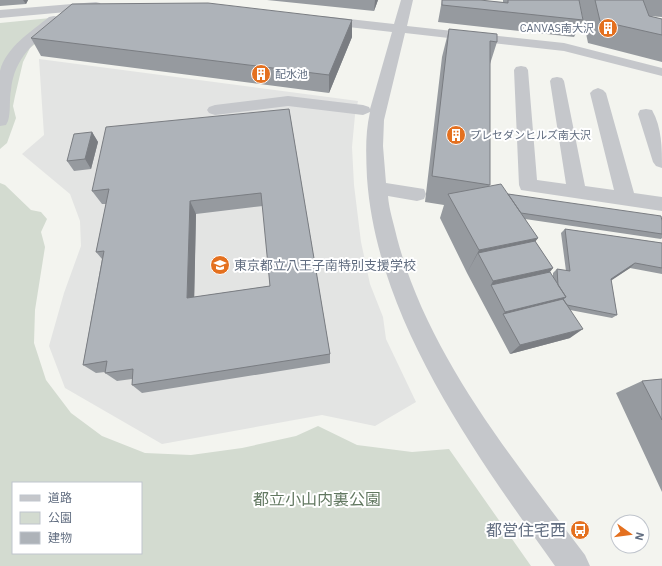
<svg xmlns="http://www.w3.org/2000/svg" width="662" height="566" font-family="'IBM Plex Sans','Noto Sans JP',sans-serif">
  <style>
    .built { fill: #e3e4e3 }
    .green { fill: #d3dbd0; fill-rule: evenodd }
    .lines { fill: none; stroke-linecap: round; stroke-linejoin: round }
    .minor { fill: #c5c7cb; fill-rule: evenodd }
    .wall { fill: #969a9f; fill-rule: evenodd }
    .shaded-wall { fill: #7a7d82 }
    .building { fill: #aeb3b9; stroke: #7a7d82; fill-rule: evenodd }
    .labels { text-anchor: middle; stroke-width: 4; stroke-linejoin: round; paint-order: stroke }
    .far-poi-label { font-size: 11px; fill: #626e81; stroke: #fff; text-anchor: start }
    .poi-label { font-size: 13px; fill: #626e81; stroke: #fff; text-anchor: start }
    .near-park-label { font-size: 16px; fill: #627861; stroke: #fff }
    .near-poi-label { font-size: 16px; fill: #626e81; stroke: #fff; text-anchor: end }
  </style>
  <rect width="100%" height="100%" fill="#f3f4ef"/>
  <path class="built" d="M 39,59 L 358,101 L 355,115 L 352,147 L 354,185 L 361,242 L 370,284 L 383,317 L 386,339 L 416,402 L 375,426 L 322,415 L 162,444 L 65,388 L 49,346 L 64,293 L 81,246 L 80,221 L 70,194 L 22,154 L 44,135 Z"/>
  <path class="green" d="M 71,16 L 30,48 L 23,62 L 15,96 L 13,106 L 16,118 L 7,143 L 0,149 L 0,23 Z
    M 0,183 L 5,185 L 31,210 L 41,212 L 47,219 L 41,232 L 45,247 L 35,310 L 34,343 L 46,380 L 71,413 L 102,436 L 145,453 L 191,455 L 242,448 L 296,436 L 318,426 L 357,445 L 412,452 L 449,449 L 531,566 L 0,566 ZM 13,483 L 141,483 L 141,553 L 13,553 Z"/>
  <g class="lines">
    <path class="minor" d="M 401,0 L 413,0 L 407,26 L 564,43 L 662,68 L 662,76 L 564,51 L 405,33 L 384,120 L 383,146 L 386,183 L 424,189 L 426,194 L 424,199 L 417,201 L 388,196 C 389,210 394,224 397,238 C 428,356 513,459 585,555 L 590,566 L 555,566 C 475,453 377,320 367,178 C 366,155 365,134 370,112 L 363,115 L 288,106 L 215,115 L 209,113 L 207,110 L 209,107 L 215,105 L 288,96 L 363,105 L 369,107 L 370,109 L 392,32 L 322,24 L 317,23 L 316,20 L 317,17 L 322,16 L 394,24 Z
      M 96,2 L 100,3 L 102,6 L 100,9 L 0,18 L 0,10 Z
      M 54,16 L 59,17 L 60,20 L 59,23 C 35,41 14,58 11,90 C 9,100 11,111 8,121 L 6,125 L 0,126 C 0,113 0,82 0,71 C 6,47 32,31 49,17 Z
      M 521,66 L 526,67 L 528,70 L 537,180 L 566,184 L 550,81 L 552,78 L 557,77 L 562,78 L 564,81 L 585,186 L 614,190 L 590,93 L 593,90 L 598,88 L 603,90 L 606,93 L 634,193 L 662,197 L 662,211 L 521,190 L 519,185 L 514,70 L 516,67 Z
      M 646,109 L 652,110 C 662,128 662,148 662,168 L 656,166 L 653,162 L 638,114 L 640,110 Z"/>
  </g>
  <path class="wall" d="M 0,0 L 28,0 L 26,4 L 0,6 Z
    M 267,0 L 378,0 L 374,11 Z
    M 442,0 L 503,2 L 503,0 L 579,0 L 583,20 L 574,37 L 438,22 Z
    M 579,0 L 662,0 L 662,17 L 649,16 L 662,19 L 662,62 L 588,43 Z
    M 352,20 L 352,37 L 329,93 L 41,56 L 31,38 Z
    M 449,29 L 497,42 L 490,64 L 490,185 L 489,186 L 508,194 L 662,221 L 662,238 L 661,239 L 525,219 L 538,238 L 535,241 L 553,268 L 550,272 L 553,278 L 553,273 L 557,269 L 566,271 L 561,233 L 565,229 L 662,243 L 662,274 L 630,268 L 611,280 L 617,315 L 612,318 L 570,310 L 570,338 L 510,354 L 467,273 L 440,218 L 444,205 L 425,202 L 442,57 Z
    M 289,109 L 330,354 L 330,363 L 142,393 L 132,385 L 132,379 L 117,381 L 105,373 L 105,372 L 96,373 L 83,365 L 102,259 L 96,252 L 106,204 L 102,204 L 92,191 ZM 263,206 L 270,286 L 194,297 L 196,214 Z
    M 92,132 L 98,142 L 91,169 L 74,171 L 67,161 Z
    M 662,379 L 662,492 L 616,393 L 642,381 Z"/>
  <path class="shaded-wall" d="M 23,0 L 28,0 L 26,4 Z
    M 375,0 L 378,0 L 374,11 Z
    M 352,20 L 352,37 L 329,93 L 329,75 Z
    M 92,132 L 98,142 L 91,169 L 85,159 Z
    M 190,201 L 196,214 L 194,309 L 187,298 Z
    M 538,238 L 521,261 L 478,253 L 467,273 L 479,250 Z
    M 635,263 L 630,268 L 606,284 L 611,279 Z
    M 553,268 L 537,287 L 491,285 L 493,281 Z
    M 566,297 L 552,310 L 503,314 L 505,312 Z
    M 583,329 L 570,338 L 510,354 L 520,345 Z"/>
  <path class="building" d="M 442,0 L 480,0 L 508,3 L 508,0 L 579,0 L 583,20 L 442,5 Z
    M 595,0 L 643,0 L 649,16 L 662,19 L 662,35 L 600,21 Z
    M 208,3 L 352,20 L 329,75 L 31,38 L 72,4 Z
    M 449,29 L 497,34 L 497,42 L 490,41 L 490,185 L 432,176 Z
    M 289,109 L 330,354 L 132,385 L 133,369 L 105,373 L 107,361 L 83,365 L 104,251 L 96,252 L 109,189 L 92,191 L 106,127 ZM 261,193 L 270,286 L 187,298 L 190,201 Z
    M 92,132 L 85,159 L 67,161 L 74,134 Z
    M 501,184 L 538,238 L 479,250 L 448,194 Z
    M 508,194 L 661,216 L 662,221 L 662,234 L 521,213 Z
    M 565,229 L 662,243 L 662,268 L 635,263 L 611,279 L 617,315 L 567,305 L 563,299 L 566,297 L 558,285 L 557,269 L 570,271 Z
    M 535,241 L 553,268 L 493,281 L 478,253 Z
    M 550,272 L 566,297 L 505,312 L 491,285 Z
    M 563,299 L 583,329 L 520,345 L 503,314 Z
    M 662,379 L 662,420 L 642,381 Z"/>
  <defs>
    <g id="building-disc" transform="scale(1)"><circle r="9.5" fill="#e4701f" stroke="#fff"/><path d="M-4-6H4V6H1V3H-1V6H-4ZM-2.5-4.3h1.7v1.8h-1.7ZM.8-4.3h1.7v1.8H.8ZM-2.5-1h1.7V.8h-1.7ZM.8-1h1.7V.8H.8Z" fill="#fff"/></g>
    <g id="school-disc" transform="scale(1)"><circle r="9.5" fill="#e4701f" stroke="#fff"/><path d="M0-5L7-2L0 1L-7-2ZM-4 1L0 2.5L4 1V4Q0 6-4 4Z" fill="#fff"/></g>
    <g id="bus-disc" transform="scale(1)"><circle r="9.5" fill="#e4701f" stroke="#fff"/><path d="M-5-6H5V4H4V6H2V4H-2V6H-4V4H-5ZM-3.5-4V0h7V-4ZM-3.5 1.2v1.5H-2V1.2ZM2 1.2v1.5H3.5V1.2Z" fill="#fff"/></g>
  </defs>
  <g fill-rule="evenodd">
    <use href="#building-disc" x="608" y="28"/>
    <use href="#building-disc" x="261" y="74"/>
    <use href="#building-disc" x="456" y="135"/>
    <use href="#school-disc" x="220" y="265"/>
    <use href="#bus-disc" x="580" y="530"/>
  </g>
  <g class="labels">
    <g class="far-poi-label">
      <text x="594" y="32" text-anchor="end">CANVAS南大沢</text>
      <text x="275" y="78">配水池</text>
      <text x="470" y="139">プレセダンヒルズ南大沢</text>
    </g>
    <g class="poi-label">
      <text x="234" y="270">東京都立八王子南特別支援学校</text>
    </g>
    <g class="near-park-label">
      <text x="317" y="505">都立小山内裏公園</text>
    </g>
    <g class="near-poi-label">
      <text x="566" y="536">都営住宅西</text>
    </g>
  </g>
  <rect x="12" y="482" width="130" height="72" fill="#ffffff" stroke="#c0c5cd"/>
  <rect x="20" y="495" width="20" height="6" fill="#c5c7cb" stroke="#c0c5cd"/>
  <text x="48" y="502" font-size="12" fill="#626e81">道路</text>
  <rect x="20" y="512" width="20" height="12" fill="#d3dbd0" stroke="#c0c5cd"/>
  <text x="48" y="522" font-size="12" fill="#626e81">公園</text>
  <rect x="20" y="532" width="20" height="12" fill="#aeb3b9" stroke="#c0c5cd"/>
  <text x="48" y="542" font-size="12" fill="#626e81">建物</text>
  <g transform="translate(630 534) rotate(104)"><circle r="19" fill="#ffffff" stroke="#c0c5cd"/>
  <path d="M0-3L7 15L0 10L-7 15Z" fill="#e4701f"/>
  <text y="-6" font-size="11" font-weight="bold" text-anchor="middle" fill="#626e81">N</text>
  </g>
</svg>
